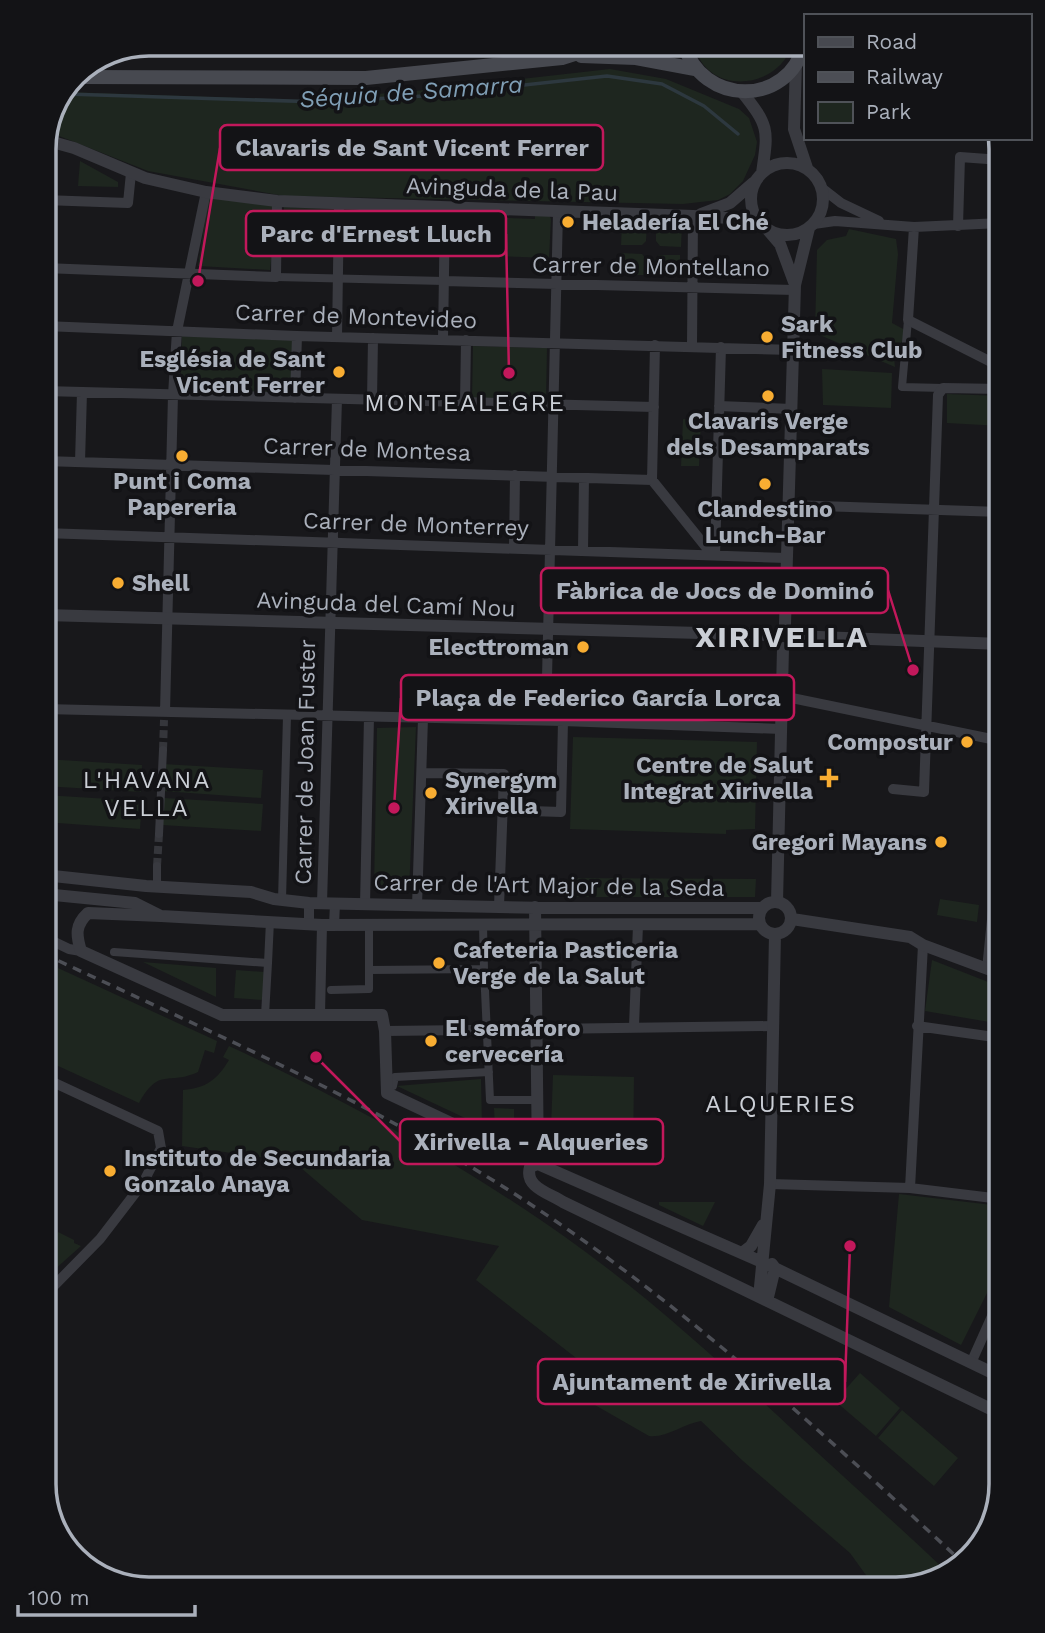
<svg xmlns="http://www.w3.org/2000/svg" width="1045" height="1633" font-family="'Work Sans',sans-serif">
  <style>
    .green { fill: #1e261f }
    .lines { fill: none; stroke-linecap: round; stroke-linejoin: round }
    .stream { stroke: #2d383f; stroke-width: 3.5 }
    .pedestrian-tunnel { stroke: #35363b; stroke-width: 8; stroke-dasharray: 8 4; stroke-linecap: butt }
    .pedestrian { stroke: #393a40; stroke-width: 8 }
    .minor { stroke: #393a40; stroke-width: 10 }
    .tertiary { stroke: #393a40; stroke-width: 12 }
    .secondary { stroke: #474950; stroke-width: 14 }
    .rail { stroke: #4c4e55; stroke-width: 3.5; stroke-dasharray: 9 7; stroke-linecap: butt }
    .poi-dot { fill: #f8ad32; stroke: #131316; stroke-width: 2.5 }
    .labels { text-anchor: middle; stroke-width: 7; stroke-linejoin: round; paint-order: stroke }
    .street-label { font-size: 23px; fill: #aab0bb; stroke: #131316 }
    .poi-label { font-size: 23px; font-weight: bold; fill: #aab0bb; stroke: #131316; text-anchor: start }
    .water-label { font-size: 24px; font-style: italic; fill: #809fb6; stroke: #131316 }
    .neighbourhood-label { font-size: 24px; letter-spacing: 2px; fill: #cbcfd6; stroke: #131316 }
    .district-label { font-size: 30px; font-weight: bold; letter-spacing: 2px; fill: #cbcfd6; stroke: #131316 }
    .rim { fill: none; stroke: #aab0bb; stroke-width: 3.5 }
    .leader { fill: none; stroke: #c2185b; stroke-width: 2.5 }
    .callout-dot { fill: #c2185b; stroke: #131316; stroke-width: 2.5 }
    .callout { fill: #131316; stroke: #c2185b; stroke-width: 2.5 }
    .callout-label { font-size: 24px; text-anchor: middle; font-weight: bold; fill: #aab0bb }
  </style>
  <rect width="100%" height="100%" fill="#18181b"/>
  <path class="green" d="M 694,44 L 793,44 C 776,93 705,95 694,44 Z
    M 610,69 L 666,79 L 739,109 L 749,118 L 757,142 L 755,155 L 743,181 L 730,194 L 718,200 L 683,204 L 284,196 L 148,171 L 49,132 L 67,92 L 299,100 L 415,91 Z
    M 80,161 L 118,182 L 118,187 L 78,186 Z
    M 209,195 L 277,202 L 270,270 L 198,266 Z
    M 284,207 L 336,208 L 336,251 L 283,249 Z
    M 343,209 L 353,209 L 354,212 L 435,215 L 436,211 L 442,211 L 441,254 L 342,251 Z
    M 448,211 L 461,211 L 461,216 L 535,219 L 535,214 L 549,215 L 551,219 L 549,258 L 447,254 Z
    M 622,223 L 647,224 L 646,241 L 642,245 L 621,245 Z
    M 656,224 L 682,225 L 681,247 L 660,246 L 656,241 Z
    M 849,229 L 896,239 L 898,254 L 892,323 L 907,331 L 894,358 L 895,367 L 815,333 L 817,250 L 827,240 L 846,236 Z
    M 621,253 L 642,254 L 646,259 L 646,275 L 620,275 Z
    M 659,255 L 680,255 L 680,276 L 654,276 L 655,259 Z
    M 182,336 L 293,340 L 292,393 L 180,389 Z
    M 473,346 L 547,348 L 546,400 L 472,398 Z
    M 822,369 L 892,373 L 891,408 L 823,405 Z
    M 947,394 L 1001,396 L 1001,426 L 947,423 Z
    M 683,419 L 701,420 L 699,466 L 681,466 Z
    M 416,727 L 409,892 L 374,889 L 377,728 Z
    M 573,737 L 757,742 L 755,829 L 726,830 L 726,834 L 570,829 Z
    M 44,759 L 142,765 L 141,792 L 44,786 Z
    M 163,764 L 263,770 L 261,798 L 162,791 Z
    M 44,795 L 142,801 L 140,829 L 44,822 Z
    M 164,798 L 263,804 L 261,831 L 162,825 Z
    M 568,878 L 756,879 L 755,897 L 569,897 Z
    M 940,899 L 979,905 L 977,922 L 937,915 Z
    M 932,960 L 1001,987 L 1001,1024 L 925,1011 Z
    M 143,962 L 216,968 L 216,997 Z
    M 58,968 L 217,1041 L 214,1053 L 205,1050 L 198,1072 C 168,1086 160,1066 139,1103 L 45,1060 Z
    M 236,970 L 265,972 L 263,1000 L 234,998 Z
    M 229,1046 C 353,1104 472,1169 583,1250 C 657,1304 725,1367 792,1429 C 844,1478 897,1524 948,1573 L 943,1578 L 896,1589 L 876,1589 L 850,1553 L 743,1461 L 701,1421 C 683,1424 667,1438 649,1436 L 574,1393 L 589,1368 L 476,1280 L 499,1246 L 362,1220 L 294,1162 L 182,1146 L 183,1090 C 206,1088 217,1080 229,1060 L 223,1057 Z
    M 553,1075 L 634,1077 L 633,1156 L 550,1154 Z
    M 481,1079 L 482,1126 L 397,1086 Z
    M 494,1108 L 514,1109 L 514,1125 L 523,1126 L 520,1142 L 495,1131 Z
    M 899,1194 L 1001,1206 L 1001,1250 L 999,1269 L 961,1345 L 889,1307 Z
    M 659,1202 L 715,1202 L 703,1226 L 659,1205 Z
    M 58,1232 L 74,1240 L 74,1243 L 81,1246 L 44,1279 L 44,1263 Z
    M 860,1373 L 900,1408 L 876,1436 L 835,1401 Z
    M 902,1410 L 958,1458 L 934,1486 L 878,1438 Z"/>
  <g class="lines">
    <path class="stream" d="M 66,94 L 322,102 L 423,96 L 607,76 L 662,84 L 704,106 L 738,134"/>
    <path class="pedestrian-tunnel" d="M 163,750 L 164,720
      M 157,866 L 159,834"/>
    <path class="pedestrian" d="M 276,277 L 444,281
      M 908,320 L 902,387 L 943,388
      M 159,834 L 163,750
      M 157,886 L 157,866
      M 282,900 L 287,716
      M 114,952 L 268,963 L 270,921
      M 484,969 L 490,1100 L 537,1100
      M 369,970 L 369,925
      M 331,990 L 369,989 L 369,970 L 484,969 L 483,925
      M 265,1015 L 268,963
      M 393,1086 L 395,1077 L 489,1072"/>
    <path class="minor" d="M 823,189 L 841,203 L 879,221
      M 44,200 L 128,203 L 131,173
      M 814,224 L 835,221 L 914,227 L 1001,223
      M 958,226 L 960,157 L 1001,160
      M 914,227 L 908,320 L 1001,367
      M 44,268 L 276,277 L 277,201
      M 444,281 L 795,290
      M 44,326 L 297,336 L 793,350
      M 337,337 L 339,204
      M 443,339 L 445,207
      M 655,345 L 652,480 L 706,547 L 715,555
      M 692,346 L 693,216
      M 44,391 L 654,407
      M 295,398 L 297,336
      M 372,400 L 373,338
      M 465,403 L 466,340
      M 719,406 L 791,409
      M 44,461 L 652,480
      M 80,462 L 82,392
      M 789,505 L 1001,512
      M 44,533 L 787,558
      M 514,548 L 515,475
      M 583,551 L 584,478
      M 715,555 L 721,347
      M 782,696 L 1001,741
      M 44,709 L 563,721 L 781,729
      M 165,712 L 173,395 L 177,331 L 206,192
      M 546,720 L 558,212
      M 422,773 L 504,774 L 499,906
      M 893,789 L 924,792 L 938,395 L 943,388 L 1001,389
      M 502,810 L 561,812 L 563,721
      M 322,903 L 337,399
      M 365,905 L 369,717
      M 417,906 L 423,718
      M 309,924 L 309,903
      M 334,925 L 335,904
      M 44,937 L 69,949 L 81,951
      M 987,969 L 1001,830
      M 320,1014 L 322,925
      M 634,1026 L 638,925
      M 917,1026 L 1001,1038
      M 385,1031 L 773,1026
      M 770,1184 L 910,1188 L 1001,1199
      M 910,1188 L 923,945
      M 44,1296 L 100,1239 L 143,1183 L 161,1148 L 158,1131 L 44,1078
      M 971,1363 L 1001,1296"/>
    <path class="tertiary" d="M 796,63 L 794,129 L 807,168
      M 742,92 C 770,127 768,130 762,173
      M 45,140 L 74,148 L 145,178 L 206,192 L 277,201 L 693,216 L 732,218 L 762,225
      M751 199a36 36 0 1 1 72 0a36 36 0 1 1-72 0Z
      M 701,214 L 730,203 L 753,183
      M 768,230 L 780,244 L 794,282
      M 44,615 L 769,635
      M 785,624 L 795,285 L 809,228
      M 793,636 L 1001,644
      M 44,875 L 146,886 L 251,892 L 274,899 L 309,903 L 548,908 L 762,908
      M 44,894 L 135,903 L 161,916 L 322,925 L 760,924
      M759 918a16 16 0 1 1 32 0a16 16 0 1 1-32 0Z
      M 777,902 L 783,648
      M 161,916 L 88,913 C 75,925 76,935 81,951 L 222,1015 L 382,1015 L 385,1031 L 387,1093 L 538,1164 L 535,907
      M 792,919 L 910,937 L 923,945 L 1001,974
      M 742,1253 L 751,1246 L 763,1225
      M 759,1297 L 770,1184 L 775,934
      M 767,1301 L 775,1268 L 772,1264
      M 1001,1414 L 563,1202 C 549,1193 524,1187 530,1167 L 538,1164 L 762,1262 L 1001,1377"/>
    <path class="secondary" d="M 684,44 C 701,106 789,108 804,44
      M 581,56 L 636,58 L 695,69
      M 74,77 L 366,78 L 562,58 L 606,44"/>
    <path class="rail" d="M 44,954 C 206,1030 373,1102 524,1200 C 682,1303 823,1433 961,1561"/>
  </g>
  <g class="poi-dot">
    <circle cx="568" cy="222" r="7"/>
    <circle cx="767" cy="337" r="7"/>
    <circle cx="339" cy="372" r="7"/>
    <circle cx="768" cy="396" r="7"/>
    <circle cx="182" cy="456" r="7"/>
    <circle cx="765" cy="484" r="7"/>
    <circle cx="118" cy="583" r="7"/>
    <circle cx="583" cy="647" r="7"/>
    <circle cx="967" cy="742" r="7"/>
    <path d="M825.5 767.5h7v7h7v7h-7v7h-7v-7h-7v-7h7z"/>
    <circle cx="431" cy="793" r="7"/>
    <circle cx="941" cy="842" r="7"/>
    <circle cx="439" cy="963" r="7"/>
    <circle cx="431" cy="1041" r="7"/>
    <circle cx="110" cy="1171" r="7"/>
  </g>
  <g class="labels">
    <g class="street-label">
      <text transform="translate(512 189) rotate(2)" y="8">Avinguda de la Pau</text>
      <text transform="translate(651 266) rotate(1)" y="8">Carrer de Montellano</text>
      <text transform="translate(356 316) rotate(2)" y="8">Carrer de Montevideo</text>
      <text transform="translate(367 449) rotate(2)" y="8">Carrer de Montesa</text>
      <text transform="translate(416 524) rotate(2)" y="8">Carrer de Monterrey</text>
      <text transform="translate(386 604) rotate(2)" y="8">Avinguda del Camí Nou</text>
      <text transform="translate(305 762) rotate(-89)" y="8">Carrer de Joan Fuster</text>
      <text transform="translate(549 885) rotate(1)" y="8">Carrer de l'Art Major de la Seda</text>
    </g>
    <g class="poi-label">
      <text x="582" y="230">Heladería El Ché</text>
      <text x="781" y="332">Sark<tspan x="781" dy="26">Fitness Club</tspan></text>
      <text x="325" y="367" text-anchor="end">Església de Sant<tspan x="325" dy="26">Vicent Ferrer</tspan></text>
      <text x="768" y="429" text-anchor="middle">Clavaris Verge<tspan x="768" dy="26">dels Desamparats</tspan></text>
      <text x="182" y="489" text-anchor="middle">Punt i Coma<tspan x="182" dy="26">Papereria</tspan></text>
      <text x="765" y="517" text-anchor="middle">Clandestino<tspan x="765" dy="26">Lunch-Bar</tspan></text>
      <text x="132" y="591">Shell</text>
      <text x="569" y="655" text-anchor="end">Electtroman</text>
      <text x="953" y="750" text-anchor="end">Compostur</text>
      <text x="813" y="773" text-anchor="end">Centre de Salut<tspan x="813" dy="26">Integrat Xirivella</tspan></text>
      <text x="445" y="788">Synergym<tspan x="445" dy="26">Xirivella</tspan></text>
      <text x="927" y="850" text-anchor="end">Gregori Mayans</text>
      <text x="453" y="958">Cafeteria Pasticeria<tspan x="453" dy="26">Verge de la Salut</tspan></text>
      <text x="445" y="1036">El semáforo<tspan x="445" dy="26">cervecería</tspan></text>
      <text x="124" y="1166">Instituto de Secundaria<tspan x="124" dy="26">Gonzalo Anaya</tspan></text>
    </g>
    <g class="water-label">
      <text transform="translate(411 92) rotate(-4)" y="8">Séquia de Samarra</text>
    </g>
    <g class="neighbourhood-label">
      <text x="465" y="411">MONTEALEGRE</text>
      <text x="147" y="788">L'HAVANA<tspan x="147" dy="28">VELLA</tspan></text>
      <text x="781" y="1112">ALQUERIES</text>
    </g>
    <g class="district-label">
      <text x="782" y="647">XIRIVELLA</text>
    </g>
  </g>
  <path d="M0 0H1045V1633H0ZM149 56H896A93 93 0 0 1 989 149V1484A93 93 0 0 1 896 1577H149A93 93 0 0 1 56 1484V149A93 93 0 0 1 149 56Z" fill="#131316" fill-rule="evenodd"/>
  <path class="rim" d="M149 56H896A93 93 0 0 1 989 149V1484A93 93 0 0 1 896 1577H149A93 93 0 0 1 56 1484V149A93 93 0 0 1 149 56Z"/>
  <path class="leader" d="M198 281L220 148M509 373L506 234M913 670L888 590M394 808L401 698M316 1057L400 1141M850 1246L845 1382"/>
  <g class="callout-dot">
    <circle cx="198" cy="281" r="7"/>
    <circle cx="509" cy="373" r="7"/>
    <circle cx="913" cy="670" r="7"/>
    <circle cx="394" cy="808" r="7"/>
    <circle cx="316" cy="1057" r="7"/>
    <circle cx="850" cy="1246" r="7"/>
  </g>
  <g class="callout">
    <rect x="220" y="125" width="383" height="45" rx="7"/>
    <rect x="246" y="211" width="260" height="45" rx="7"/>
    <rect x="541" y="568" width="347" height="45" rx="7"/>
    <rect x="401" y="675" width="393" height="45" rx="7"/>
    <rect x="400" y="1119" width="263" height="45" rx="7"/>
    <rect x="538" y="1359" width="307" height="45" rx="7"/>
  </g>
  <g class="callout-label">
    <text x="412" y="156">Clavaris de Sant Vicent Ferrer</text>
    <text x="376" y="242">Parc d'Ernest Lluch</text>
    <text x="715" y="599">Fàbrica de Jocs de Dominó</text>
    <text x="598" y="706">Plaça de Federico García Lorca</text>
    <text x="531" y="1150">Xirivella - Alqueries</text>
    <text x="692" y="1390">Ajuntament de Xirivella</text>
  </g>
  <rect x="804" y="14" width="228" height="126" fill="#131316" stroke="#4f5258" stroke-width="2"/>
  <rect x="818" y="37" width="35" height="10" fill="#474950" stroke="#4f5258" stroke-width="2"/>
  <text x="866" y="49" font-size="21" fill="#aab0bb">Road</text>
  <rect x="818" y="72" width="35" height="10" fill="#4c4e55" stroke="#4f5258" stroke-width="2"/>
  <text x="866" y="84" font-size="21" fill="#aab0bb">Railway</text>
  <rect x="818" y="102" width="35" height="21" fill="#1e261f" stroke="#4f5258" stroke-width="2"/>
  <text x="866" y="119" font-size="21" fill="#aab0bb">Park</text>
  <path d="M18 1605v10h177v-10" fill="none" stroke="#aab0bb" stroke-width="3.5"/>
  <text x="28" y="1605" font-size="21" fill="#aab0bb" stroke="#131316" stroke-width="5" paint-order="stroke">100 m</text>
</svg>
